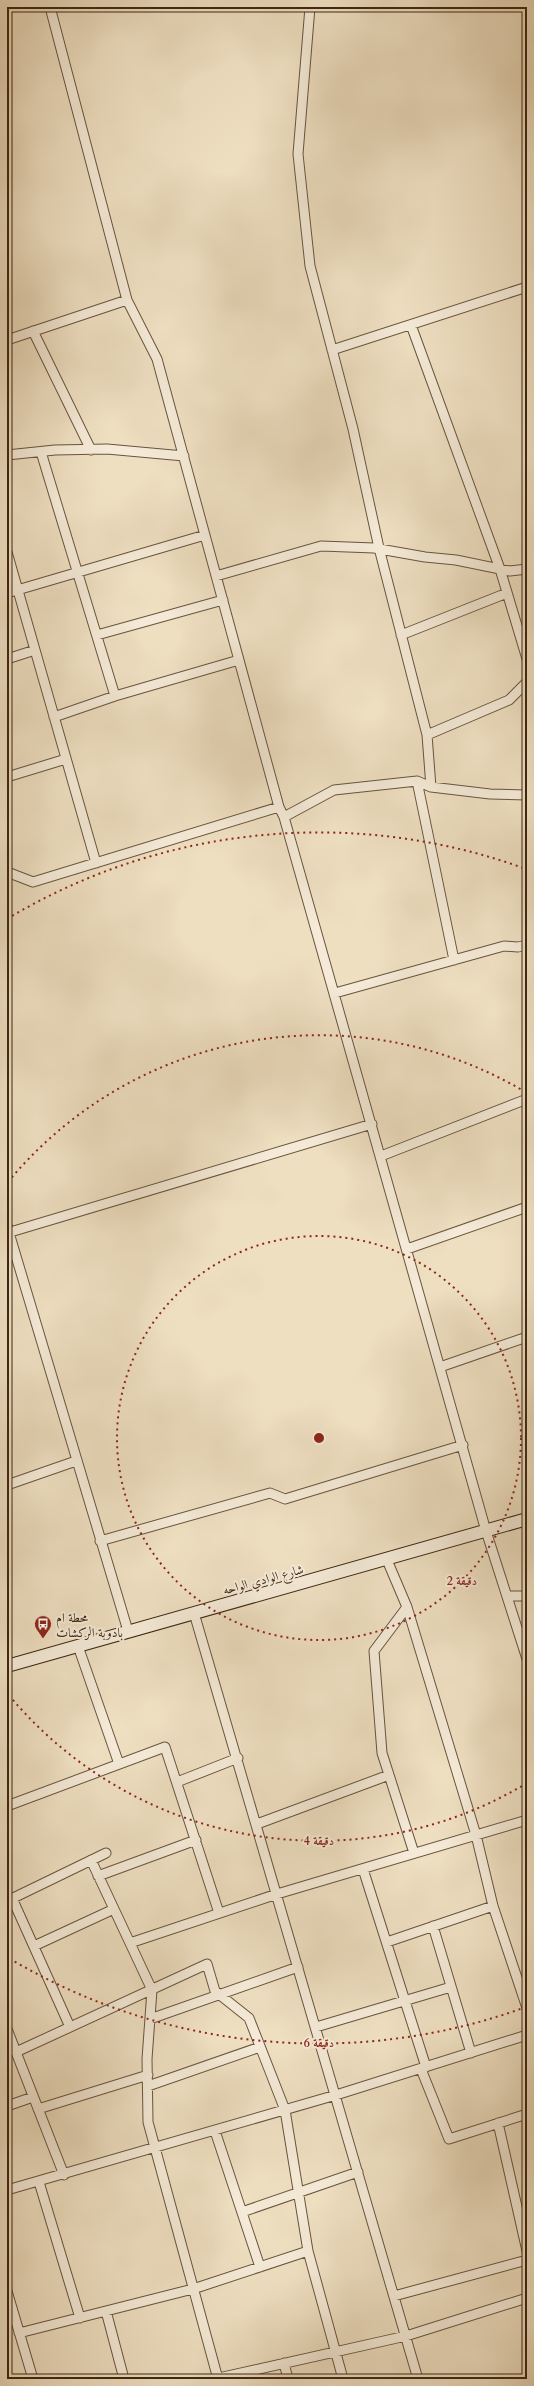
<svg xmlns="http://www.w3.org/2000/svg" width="534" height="2386" font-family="Cardo,Amiri,serif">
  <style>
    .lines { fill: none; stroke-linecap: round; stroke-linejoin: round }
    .minor-casing { stroke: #69543e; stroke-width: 11 }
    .secondary-casing { stroke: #3d2613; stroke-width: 14 }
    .minor { stroke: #f4ead7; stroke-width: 9 }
    .secondary { stroke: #f4ead7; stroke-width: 12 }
    .ring { fill: none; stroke: #8f2418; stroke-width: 2; stroke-dasharray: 2 4 }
    .labels { text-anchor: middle; stroke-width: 4; stroke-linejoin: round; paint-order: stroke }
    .street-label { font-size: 13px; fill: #3d2613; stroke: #f4ead7 }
    .poi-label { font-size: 13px; fill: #3d2613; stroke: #f4ead7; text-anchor: start }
    .centre { fill: #8f2418; stroke: #f4ead7; stroke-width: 2 }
    .ring-label { font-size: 12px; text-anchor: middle; font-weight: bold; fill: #8f2418; stroke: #f4ead7; stroke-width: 4; stroke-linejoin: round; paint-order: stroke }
  </style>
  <rect width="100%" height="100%" fill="#eedfc1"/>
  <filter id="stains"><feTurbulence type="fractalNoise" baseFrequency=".005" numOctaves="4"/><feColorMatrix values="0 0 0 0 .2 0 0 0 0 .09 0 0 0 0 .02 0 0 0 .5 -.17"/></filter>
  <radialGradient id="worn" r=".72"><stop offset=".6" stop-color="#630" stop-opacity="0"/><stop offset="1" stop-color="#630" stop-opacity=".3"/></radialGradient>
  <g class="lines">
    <g class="minor-casing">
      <path id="minor" d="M 50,7 L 127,300 L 157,359 L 279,807 L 284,817 L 486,1531 L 527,1659
        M 310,7 L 298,154 L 310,266 L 353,429 L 379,548 L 427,735 L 431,787
        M 411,325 L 500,569 L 527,659
        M 33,331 L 91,450
        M 7,340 L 127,300
        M 332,350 L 527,287
        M 41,452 L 115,696
        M 7,455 L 55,450 L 107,449 L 184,456
        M 7,552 L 96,863
        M 216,576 L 321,546 L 374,548 L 425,557 L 456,560 L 510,571 L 527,569
        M 7,593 L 205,535
        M 97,635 L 223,600
        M 401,635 L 507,593
        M 7,659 L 35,650
        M 54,717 L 115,696 L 239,660
        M 427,735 L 509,700 L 527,682
        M 7,777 L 66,759
        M 417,781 L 454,960
        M 284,817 L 334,790 L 417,781 L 431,787 L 490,794 L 527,795
        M 7,872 L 33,882 L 279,807
        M 335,993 L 504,946 L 518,947 L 527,945
        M 381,1156 L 527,1099
        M 7,1226 L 128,1631
        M 7,1233 L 372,1124
        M 407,1249 L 527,1207
        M 440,1367 L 527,1337
        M 7,1485 L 76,1461
        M 100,1541 L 270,1493 L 285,1499 L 463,1445
        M 387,1560 L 407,1607 L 476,1835 L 493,1906 L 527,2008
        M 508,1596 L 527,1596
        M 407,1607 L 374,1651 L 382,1753 L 414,1853
        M 194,1613 L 418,2379
        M 78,1646 L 119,1764
        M 177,1782 L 238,1758
        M 7,1806 L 165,1747 L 219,1913
        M 257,1824 L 389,1775
        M 91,1860 L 152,1990 L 147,2059 L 148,2122 L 218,2379
        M 363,1869 L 426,2067
        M 98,1876 L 196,1840
        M 12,1898 L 70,2027
        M 7,1901 L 106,1853
        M 433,1926 L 471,2053
        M 387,1942 L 493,1906
        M 130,1943 L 277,1894 L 527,1820
        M 34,1946 L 114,1909
        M 150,2019 L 298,1967
        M 316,2027 L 451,1987
        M 7,2029 L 64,2175
        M 16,2052 L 207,1964 L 215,1991 L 249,2018 L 285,2110 L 308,2251 L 343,2379
        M 421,2069 L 449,2139 L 527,2114
        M 148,2086 L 260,2047
        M 7,2106 L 33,2097
        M 38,2109 L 148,2075
        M 498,2123 L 527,2251
        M 215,2131 L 260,2267
        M 39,2182 L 80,2318
        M 7,2190 L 336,2095 L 527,2035
        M 242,2212 L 358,2172
        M 7,2291 L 33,2379
        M 394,2296 L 527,2260
        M 106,2311 L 124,2379
        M 19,2333 L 193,2289 L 308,2251
        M 284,2363 L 288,2379
        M 214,2379 L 406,2336 L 527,2298"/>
    </g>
    <g class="secondary-casing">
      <path id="secondary" d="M 7,1666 L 527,1519"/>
    </g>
    <use href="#minor" class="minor"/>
    <use href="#secondary" class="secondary"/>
  </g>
  <g class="ring">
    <circle cx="319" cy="1438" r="202"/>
    <path d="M527 1783A403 403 0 0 1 8 1694M8 1182A403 403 0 0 1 527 1093"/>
    <path d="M526 2007A605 605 0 0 1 7 1957M7 919A605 605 0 0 1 526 869"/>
  </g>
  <defs>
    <g id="bus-pin" transform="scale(0.9)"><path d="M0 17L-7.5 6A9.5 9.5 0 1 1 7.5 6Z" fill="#8f2418" stroke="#f4ead7"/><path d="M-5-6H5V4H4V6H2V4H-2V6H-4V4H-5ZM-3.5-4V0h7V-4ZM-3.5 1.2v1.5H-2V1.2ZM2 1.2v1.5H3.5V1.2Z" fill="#fff"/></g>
  </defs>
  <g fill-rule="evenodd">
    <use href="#bus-pin" x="43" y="1624"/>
  </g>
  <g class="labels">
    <g class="street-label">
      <text transform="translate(263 1579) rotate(-15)" y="5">شارع الوادي الواحه</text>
    </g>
    <g class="poi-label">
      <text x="56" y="1622">محطة ام<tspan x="56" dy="15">بادوبة الركشات</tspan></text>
    </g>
  </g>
  <circle cx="319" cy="1438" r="6" class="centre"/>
  <g class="ring-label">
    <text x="462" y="1585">2 دقيقة</text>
    <text x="319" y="1845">4 دقيقة</text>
    <text x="319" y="2047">6 دقيقة</text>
  </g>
  <rect width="534" height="2386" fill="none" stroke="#eedfc1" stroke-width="24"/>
  <rect x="8" y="8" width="518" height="2370" fill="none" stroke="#3d2613" stroke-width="2"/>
  <rect x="12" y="12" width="510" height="2362" fill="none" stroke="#3d2613"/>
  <rect width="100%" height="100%" filter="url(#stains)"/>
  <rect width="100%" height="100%" fill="url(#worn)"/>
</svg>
